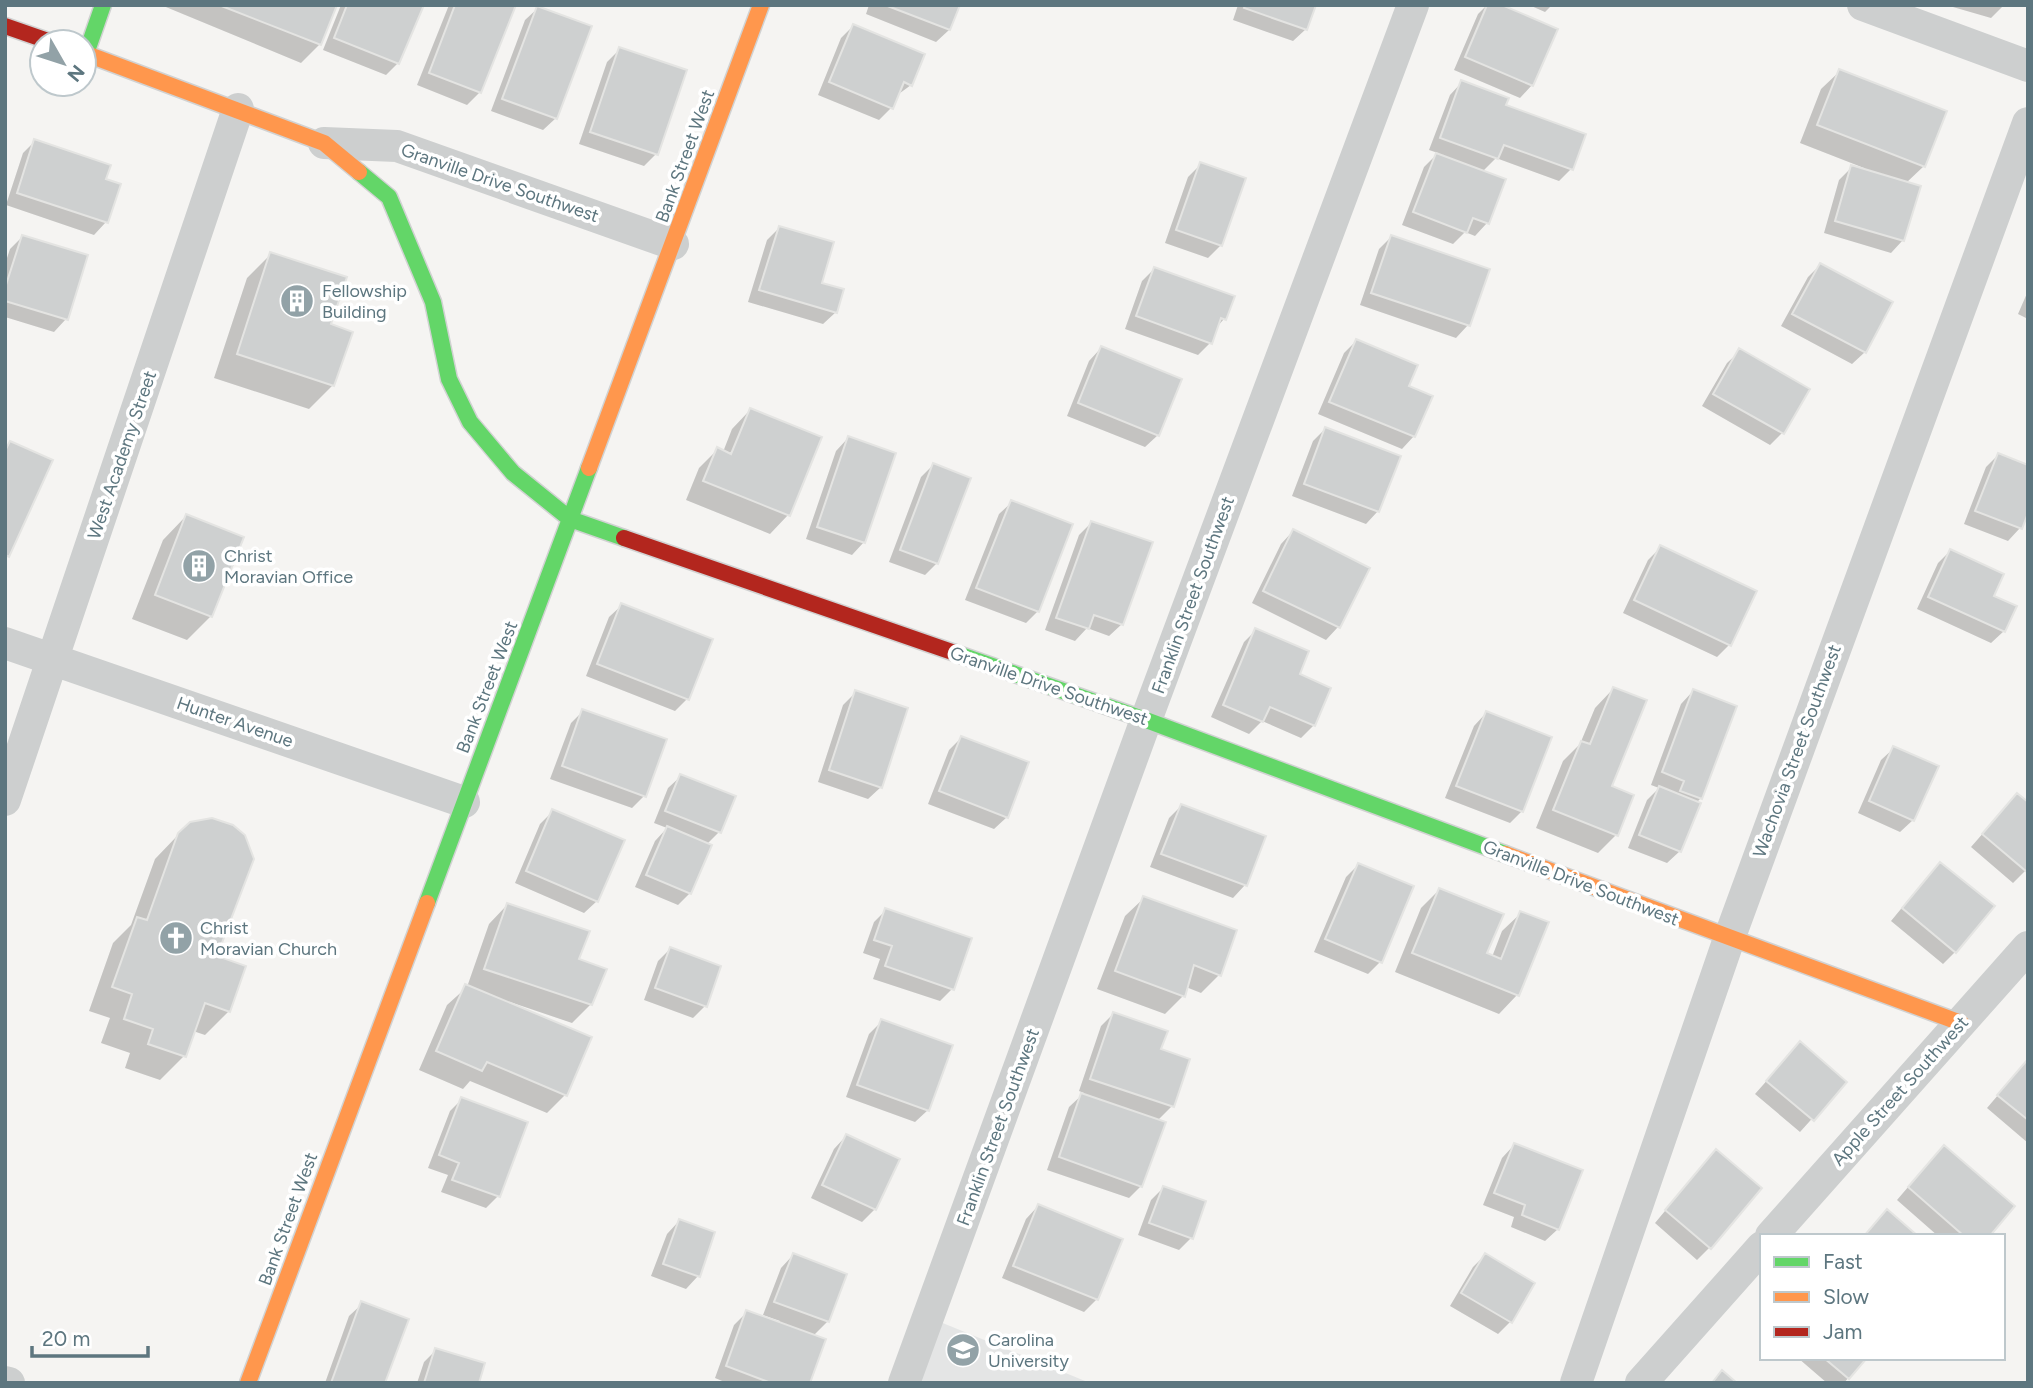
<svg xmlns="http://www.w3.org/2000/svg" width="2033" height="1388" font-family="Figtree,sans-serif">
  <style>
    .built { fill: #e4e5e5 }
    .shadow { fill: #0003 }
    .building { fill: #ced0d0; stroke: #e4e4e2; stroke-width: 2 }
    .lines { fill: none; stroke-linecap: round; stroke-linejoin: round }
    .fast-casing { stroke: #d1d2d2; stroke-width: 19 }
    .slow-casing { stroke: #d1d2d2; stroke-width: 19 }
    .jam-casing { stroke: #d1d2d2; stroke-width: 19 }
    .street { stroke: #cdcfcf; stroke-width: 32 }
    .fast { stroke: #63d668; stroke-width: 16 }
    .slow { stroke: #ff974d; stroke-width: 16 }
    .jam { stroke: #b3261e; stroke-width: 16 }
    .labels { text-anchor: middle; stroke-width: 7; stroke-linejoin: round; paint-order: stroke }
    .street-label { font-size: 18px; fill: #5d767f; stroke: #fff }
    .poi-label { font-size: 18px; fill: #5d767f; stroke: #fff; text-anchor: start }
  </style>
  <rect width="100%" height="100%" fill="#f5f4f2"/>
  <path class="built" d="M 928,1317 L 1090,1383 L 904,1383 Z"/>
  <path class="shadow" d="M 161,5 L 335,5 L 320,44 L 301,63 Z
    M 341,5 L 422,5 L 398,63 L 386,75 L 323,50 Z
    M 449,5 L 515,5 L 480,92 L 467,105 L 417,85 Z
    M 869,5 L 958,5 L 949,30 L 936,42 L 866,14 Z
    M 1238,5 L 1314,5 L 1306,29 L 1293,41 L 1233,20 Z
    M 1487,5 L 1498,5 L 1532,85 L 1520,98 L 1454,70 L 1478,14 Z
    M 1529,5 L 1552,5 L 1545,12 Z
    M 1946,5 L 2004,5 L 1991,18 Z
    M 538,8 L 556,118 L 543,130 L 491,111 L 525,20 Z
    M 853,26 L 911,85 L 896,96 L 891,108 L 879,120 L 818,95 L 841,38 Z
    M 620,49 L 656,154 L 644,166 L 579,144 L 607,62 Z
    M 1840,71 L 1924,166 L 1906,183 L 1903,240 L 1891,253 L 1824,233 L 1839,180 L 1852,167 L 1863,171 L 1864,168 L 1800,143 L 1821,89 Z
    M 1462,82 L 1504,107 L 1571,169 L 1559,181 L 1496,158 L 1482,172 L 1504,180 L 1487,223 L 1475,236 L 1465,232 L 1453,244 L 1402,225 L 1424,167 L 1438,153 L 1429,150 L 1450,95 Z
    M 35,141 L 104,180 L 106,222 L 94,235 L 6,205 L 23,153 Z
    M 1201,164 L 1221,245 L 1208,258 L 1165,243 L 1188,177 Z
    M 779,228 L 836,312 L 823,324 L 748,302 L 767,240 Z
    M 22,237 L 66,319 L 54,332 L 5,317 L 5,264 L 10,249 Z
    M 1391,237 L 1487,270 L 1468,325 L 1456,338 L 1360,305 L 1379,249 Z
    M 271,254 L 329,326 L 333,385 L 309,409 L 214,378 L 247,278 Z
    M 1820,265 L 1865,352 L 1852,364 L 1781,326 L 1808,277 Z
    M 1154,269 L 1224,319 L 1216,328 L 1210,343 L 1198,355 L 1125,329 L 1142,281 Z
    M 2028,291 L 2028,319 L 2018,314 Z
    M 1356,341 L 1407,387 L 1414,436 L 1402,449 L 1318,414 L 1344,353 Z
    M 1101,348 L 1158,435 L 1145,447 L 1067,416 L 1089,361 Z
    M 1740,351 L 1782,433 L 1770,445 L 1702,406 L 1727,363 Z
    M 750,410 L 788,515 L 770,534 L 686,500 L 699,468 L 717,450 L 723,452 L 732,429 Z
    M 1325,429 L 1378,511 L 1366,524 L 1292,496 L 1313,441 Z
    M 848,438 L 864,542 L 852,555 L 806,539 L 836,451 Z
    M 1998,455 L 2028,508 L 2020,528 L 2008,541 L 1964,524 L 1986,467 Z
    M 933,465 L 937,563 L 925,575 L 889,562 L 921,477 Z
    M 1012,502 L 1038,611 L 1026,623 L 965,600 L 999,514 Z
    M 186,516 L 211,616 L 187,640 L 132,619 L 163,540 Z
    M 1091,523 L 1122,624 L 1109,636 L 1087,628 L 1075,641 L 1045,630 L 1079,535 Z
    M 1293,531 L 1368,568 L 1338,627 L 1326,640 L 1252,603 L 1281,544 Z
    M 1660,548 L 1729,645 L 1717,657 L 1623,613 L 1648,560 Z
    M 1950,551 L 1992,597 L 2004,631 L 1991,643 L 1917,609 L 1938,563 Z
    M 622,605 L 687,699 L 675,711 L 586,676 L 609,617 Z
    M 1256,630 L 1297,675 L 1314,725 L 1301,738 L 1262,721 L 1249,734 L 1211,717 L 1244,642 Z
    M 1613,689 L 1610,787 L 1616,835 L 1598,853 L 1536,828 L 1563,761 L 1580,744 L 1595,708 Z
    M 1693,691 L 1701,798 L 1696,803 L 1680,851 L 1667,863 L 1628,848 L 1647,800 L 1659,788 L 1651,785 L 1681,704 Z
    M 856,692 L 881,787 L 868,799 L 818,782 L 843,705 Z
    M 583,711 L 644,796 L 632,808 L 550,779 L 571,723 Z
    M 1486,713 L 1522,811 L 1510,823 L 1445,798 L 1474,726 Z
    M 961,738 L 1007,817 L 994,829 L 928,804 L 949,750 Z
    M 1894,748 L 1913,820 L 1900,832 L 1858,813 L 1881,760 Z
    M 681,776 L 719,832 L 706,845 L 690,893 L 678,905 L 635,887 L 655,841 L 667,828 L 654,823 L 668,788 Z
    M 2028,805 L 2028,868 L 2013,883 L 1971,847 L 2005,808 Z
    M 1181,806 L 1245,885 L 1233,898 L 1150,867 L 1169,818 Z
    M 553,811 L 597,901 L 584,913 L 515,883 L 540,824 Z
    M 179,834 L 229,1011 L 205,1035 L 193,1031 L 184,1056 L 160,1080 L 125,1068 L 130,1053 L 101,1043 L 110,1018 L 89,1011 L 113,943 L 131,925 L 155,859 Z
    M 1358,865 L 1380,962 L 1368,974 L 1314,952 L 1346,877 Z
    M 1928,876 L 1955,952 L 1943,964 L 1891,921 Z
    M 1439,890 L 1485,954 L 1492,957 L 1502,931 L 1521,913 L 1547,923 L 1517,995 L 1499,1014 L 1395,972 L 1421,908 Z
    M 1144,898 L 1219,975 L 1201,993 L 1186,987 L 1183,996 L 1165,1014 L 1097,989 L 1125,916 Z
    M 507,905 L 577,960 L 591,1004 L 572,1023 L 510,1002 L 565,1095 L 547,1113 L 470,1081 L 463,1089 L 419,1070 L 447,1005 L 467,987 L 489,924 Z
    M 886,910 L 952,989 L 940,1001 L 873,979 L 880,959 L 863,953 L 874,922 Z
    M 670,949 L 705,1006 L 693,1018 L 644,1000 L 658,961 Z
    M 1113,1014 L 1159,1050 L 1172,1106 L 1157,1121 L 1141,1186 L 1129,1198 L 1047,1170 L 1069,1107 L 1084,1093 L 1079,1091 L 1101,1026 Z
    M 882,1021 L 928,1110 L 915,1122 L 846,1097 L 869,1034 Z
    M 1800,1043 L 1845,1082 L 1800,1132 L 1755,1094 Z
    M 2028,1060 L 2028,1143 L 1987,1108 Z
    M 462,1099 L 498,1196 L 486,1208 L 441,1192 L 448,1175 L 428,1168 L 450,1111 Z
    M 846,1136 L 875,1209 L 862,1222 L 811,1198 L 834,1149 Z
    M 1514,1145 L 1558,1229 L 1545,1241 L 1511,1227 L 1514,1217 L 1483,1205 L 1502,1158 Z
    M 1932,1159 L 1988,1236 L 1938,1236 L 1897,1200 Z
    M 1704,1164 L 1710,1247 L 1697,1260 L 1655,1223 Z
    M 1163,1188 L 1191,1238 L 1179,1250 L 1138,1235 L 1151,1200 Z
    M 1038,1206 L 1097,1299 L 1084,1312 L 1002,1278 L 1026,1219 Z
    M 679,1221 L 698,1276 L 686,1289 L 651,1276 L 667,1234 Z
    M 793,1255 L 828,1321 L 813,1336 L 809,1383 L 727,1383 L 715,1378 L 734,1325 L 747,1312 L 779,1324 L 780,1321 L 763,1315 L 781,1268 Z
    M 1485,1255 L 1533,1283 L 1510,1322 L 1498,1334 L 1450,1306 L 1473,1267 Z
    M 362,1304 L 383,1383 L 325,1383 L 349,1316 Z
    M 436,1350 L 477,1383 L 417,1383 L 424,1362 Z
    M 1798,1358 L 1865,1358 L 1844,1383 L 1827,1383 Z"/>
  <path class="building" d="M 219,5 L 337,5 L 321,45 Z
    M 347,5 L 424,5 L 399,64 L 334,38 Z
    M 455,5 L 516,5 L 481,93 L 429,73 Z
    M 885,5 L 960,5 L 950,30 Z
    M 1245,5 L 1316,5 L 1307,30 L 1244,8 Z
    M 1487,5 L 1502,5 L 1558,29 L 1533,86 L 1465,57 Z
    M 537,6 L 592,26 L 557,119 L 502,99 Z
    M 853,24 L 925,54 L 912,86 L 904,82 L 893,109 L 829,82 Z
    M 619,47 L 687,70 L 658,155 L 590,132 Z
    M 1839,69 L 1947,111 L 1925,167 L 1817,125 Z
    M 1461,80 L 1509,98 L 1506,105 L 1586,134 L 1573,170 L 1504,145 L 1498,159 L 1440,138 Z
    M 34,139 L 111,165 L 106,179 L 121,184 L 108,223 L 17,193 Z
    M 1436,153 L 1506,179 L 1489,224 L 1473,218 L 1467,233 L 1413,212 Z
    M 1200,162 L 1246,178 L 1222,246 L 1176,230 Z
    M 1851,165 L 1921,186 L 1904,241 L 1835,221 Z
    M 779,226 L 834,242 L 822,283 L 844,289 L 837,313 L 759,290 Z
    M 22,235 L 88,255 L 68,320 L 5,301 L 5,288 Z
    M 1391,235 L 1490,269 L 1470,326 L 1371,293 Z
    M 270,252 L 347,277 L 331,324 L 353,332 L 334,386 L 237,354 Z
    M 1820,263 L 1893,302 L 1866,353 L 1792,314 Z
    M 1154,267 L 1235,296 L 1226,320 L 1221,318 L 1212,344 L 1136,316 Z
    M 1356,339 L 1418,365 L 1409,386 L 1433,396 L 1415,437 L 1329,402 Z
    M 1101,346 L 1182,379 L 1159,436 L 1078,403 Z
    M 1739,348 L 1810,389 L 1784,434 L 1713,394 Z
    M 750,408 L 822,437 L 790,516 L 703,481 L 717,447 L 731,454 Z
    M 1325,427 L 1401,456 L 1379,512 L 1304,484 Z
    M 848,436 L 896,453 L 865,543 L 817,527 Z
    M 10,441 L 53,460 L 9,557 L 5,555 L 5,451 Z
    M 1998,453 L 2028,465 L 2028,513 L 2022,529 L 1975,511 Z
    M 933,463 L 971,478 L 938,564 L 900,550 Z
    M 1011,500 L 1073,524 L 1039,612 L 976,588 Z
    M 186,514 L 244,537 L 212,617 L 155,595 Z
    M 1091,521 L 1153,542 L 1123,625 L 1094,615 L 1089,629 L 1056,618 Z
    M 1293,529 L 1370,568 L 1340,628 L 1263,591 Z
    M 1660,545 L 1757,591 L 1731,646 L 1634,600 Z
    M 1950,549 L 2004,574 L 1994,596 L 2017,606 L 2005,632 L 1928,597 Z
    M 621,603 L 713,639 L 689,700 L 597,664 Z
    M 1255,628 L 1309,651 L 1300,674 L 1331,688 L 1315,726 L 1270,707 L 1263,722 L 1223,705 Z
    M 1613,687 L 1647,700 L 1612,786 L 1634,795 L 1618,836 L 1553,810 L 1581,741 L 1590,744 Z
    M 1693,689 L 1737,706 L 1702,799 L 1680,791 L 1684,781 L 1662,772 Z
    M 855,690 L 908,708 L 882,788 L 829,770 Z
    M 582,709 L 667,739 L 646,797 L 562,766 Z
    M 1486,711 L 1552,737 L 1523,812 L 1456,786 Z
    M 961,736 L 1029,762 L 1008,818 L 939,791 Z
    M 1893,746 L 1939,766 L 1914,821 L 1869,801 Z
    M 680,774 L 736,796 L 721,833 L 665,811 Z
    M 1659,786 L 1701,803 L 1681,852 L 1639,835 Z
    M 2017,793 L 2028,802 L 2027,872 L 1982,834 Z
    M 1181,804 L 1266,836 L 1247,886 L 1161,854 Z
    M 552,809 L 625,840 L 598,902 L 526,871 Z
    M 212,818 L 233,825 L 245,835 L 254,859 L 217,956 L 246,966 L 230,1012 L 205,1003 L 186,1057 L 148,1044 L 153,1029 L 124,1019 L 132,994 L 112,987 L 137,917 L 147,920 L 178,833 L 190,822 Z
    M 667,826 L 712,845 L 691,894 L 646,875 Z
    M 1940,862 L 1995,906 L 1956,953 L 1902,908 Z
    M 1358,863 L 1414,886 L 1382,963 L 1325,939 Z
    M 1439,888 L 1504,914 L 1487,953 L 1501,959 L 1520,911 L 1549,922 L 1519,996 L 1412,953 Z
    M 1143,896 L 1237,930 L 1221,976 L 1194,965 L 1185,997 L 1115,971 Z
    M 507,903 L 590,931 L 579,959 L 607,969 L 592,1005 L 484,969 Z
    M 885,908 L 972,938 L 954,990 L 885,966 L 892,946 L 874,940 Z
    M 670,947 L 721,966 L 707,1007 L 655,988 Z
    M 465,984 L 592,1037 L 567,1096 L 487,1062 L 482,1071 L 436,1051 Z
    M 1113,1012 L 1168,1031 L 1161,1049 L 1190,1059 L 1174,1107 L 1090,1079 Z
    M 881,1019 L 953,1045 L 929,1111 L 857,1085 Z
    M 1800,1041 L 1847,1082 L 1814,1121 L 1766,1081 Z
    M 2028,1059 L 2028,1120 L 1997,1095 Z
    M 1081,1093 L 1166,1122 L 1142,1187 L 1059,1157 Z
    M 461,1097 L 528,1122 L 500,1197 L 452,1180 L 459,1163 L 439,1155 Z
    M 846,1134 L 900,1159 L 876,1210 L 822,1185 Z
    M 1514,1143 L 1583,1170 L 1559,1230 L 1522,1215 L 1525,1205 L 1494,1193 Z
    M 1944,1145 L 2015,1206 L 1990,1236 L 1964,1236 L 1908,1187 Z
    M 1716,1149 L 1762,1188 L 1711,1249 L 1665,1210 Z
    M 1163,1186 L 1206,1201 L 1193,1239 L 1149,1223 Z
    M 1038,1204 L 1123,1239 L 1098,1300 L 1013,1266 Z
    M 1887,1209 L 1918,1236 L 1864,1236 Z
    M 679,1219 L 715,1232 L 700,1277 L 663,1264 Z
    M 793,1253 L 847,1274 L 829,1322 L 774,1302 Z
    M 1485,1253 L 1535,1283 L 1512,1323 L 1461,1293 Z
    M 361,1301 L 409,1319 L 385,1383 L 331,1383 Z
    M 746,1310 L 826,1339 L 810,1383 L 771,1383 L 726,1366 Z
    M 435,1348 L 485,1363 L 479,1383 L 424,1383 Z
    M 1824,1358 L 1867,1358 L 1849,1379 Z
    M 1722,1370 L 1737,1383 L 1712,1383 Z"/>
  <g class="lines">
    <g class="fast-casing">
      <path id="fast" d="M 86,54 L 103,5
        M 359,172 L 389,197 L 433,302 L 449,379 L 470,422 L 513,473 L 570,519 L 624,538
        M 955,653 L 1146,720 L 1505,854
        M 427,903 L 589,468"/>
    </g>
    <g class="slow-casing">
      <path id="slow" d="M 84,53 L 324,143 L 359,172
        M 589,468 L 761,5
        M 1505,854 L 1961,1023
        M 248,1383 L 427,903"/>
    </g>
    <g class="jam-casing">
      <path id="jam" d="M 5,26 L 51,42
        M 624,538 L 955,653"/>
    </g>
    <path class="street" d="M 1863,5 L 2028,66
      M 324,143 L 397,146 L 673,244
      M 5,643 L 464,802
      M 5,800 L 238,109
      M 1771,1236 L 2028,947
      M 5,1382 L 9,1383
      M 904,1383 L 1146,720 L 1413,5
      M 1576,1383 L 1729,939 L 2028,123
      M 1641,1383 L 1762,1247"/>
    <use href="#fast" class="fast"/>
    <use href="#slow" class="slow"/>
    <use href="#jam" class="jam"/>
  </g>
  <defs>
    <g id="building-disc" transform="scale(1.75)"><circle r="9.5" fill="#92a2a7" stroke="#fff"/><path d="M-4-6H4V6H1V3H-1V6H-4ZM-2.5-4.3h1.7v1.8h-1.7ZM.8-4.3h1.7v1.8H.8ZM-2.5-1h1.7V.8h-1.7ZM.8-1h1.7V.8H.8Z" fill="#fff"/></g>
    <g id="church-disc" transform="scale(1.75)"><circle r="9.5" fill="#92a2a7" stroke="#fff"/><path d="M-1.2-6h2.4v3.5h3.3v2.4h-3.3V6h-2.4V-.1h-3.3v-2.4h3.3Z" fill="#fff"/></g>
    <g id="university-disc" transform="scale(1.75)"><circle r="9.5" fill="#92a2a7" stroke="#fff"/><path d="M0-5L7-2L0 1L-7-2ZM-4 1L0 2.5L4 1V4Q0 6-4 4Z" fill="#fff"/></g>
  </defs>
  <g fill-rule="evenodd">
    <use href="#building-disc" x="297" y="301"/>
    <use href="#building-disc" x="199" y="566"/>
    <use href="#church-disc" x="176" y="938"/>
    <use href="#university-disc" x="963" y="1350"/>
  </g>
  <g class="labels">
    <g class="street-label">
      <text transform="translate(685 156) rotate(-70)" y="6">Bank Street West</text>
      <text transform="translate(500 183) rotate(19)" y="6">Granville Drive Southwest</text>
      <text transform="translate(122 455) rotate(-71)" y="6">West Academy Street</text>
      <text transform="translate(1193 595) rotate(-70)" y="6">Franklin Street Southwest</text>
      <text transform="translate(1049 686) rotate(19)" y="6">Granville Drive Southwest</text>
      <text transform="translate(487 687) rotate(-69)" y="6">Bank Street West</text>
      <text transform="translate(235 722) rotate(19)" y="6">Hunter Avenue</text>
      <text transform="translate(1797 751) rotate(-70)" y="6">Wachovia Street Southwest</text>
      <text transform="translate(1581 883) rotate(21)" y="6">Granville Drive Southwest</text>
      <text transform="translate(1900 1091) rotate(-48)" y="6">Apple Street Southwest</text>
      <text transform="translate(998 1127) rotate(-70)" y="6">Franklin Street Southwest</text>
      <text transform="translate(288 1219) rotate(-70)" y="6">Bank Street West</text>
    </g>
    <g class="poi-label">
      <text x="322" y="297">Fellowship<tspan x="322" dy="21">Building</tspan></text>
      <text x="224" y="562">Christ<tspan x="224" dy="21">Moravian Office</tspan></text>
      <text x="200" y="934">Christ<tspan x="200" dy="21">Moravian Church</tspan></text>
      <text x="988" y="1346">Carolina<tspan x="988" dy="21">University</tspan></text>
    </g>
  </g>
  <rect width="2033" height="1388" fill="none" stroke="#5d767f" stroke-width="14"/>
  <rect x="1760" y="1234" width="245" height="126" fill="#ffffff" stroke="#bec8cc" stroke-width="2"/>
  <rect x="1774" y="1257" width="35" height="10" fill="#63d668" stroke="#bec8cc" stroke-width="2"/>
  <text x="1823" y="1269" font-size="21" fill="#5d767f">Fast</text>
  <rect x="1774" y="1292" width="35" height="10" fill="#ff974d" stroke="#bec8cc" stroke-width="2"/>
  <text x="1823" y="1304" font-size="21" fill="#5d767f">Slow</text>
  <rect x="1774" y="1327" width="35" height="10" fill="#b3261e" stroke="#bec8cc" stroke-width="2"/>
  <text x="1823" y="1339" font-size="21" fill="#5d767f">Jam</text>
  <g transform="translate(63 63) rotate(129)"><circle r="33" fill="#ffffff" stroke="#bec8cc" stroke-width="2"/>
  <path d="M0-5L12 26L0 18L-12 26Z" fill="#92a2a7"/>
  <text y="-10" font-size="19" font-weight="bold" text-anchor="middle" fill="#5d767f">N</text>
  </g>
  <path d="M32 1346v10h116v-10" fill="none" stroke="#5d767f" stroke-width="3.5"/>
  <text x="42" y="1346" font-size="21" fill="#5d767f" stroke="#ffffff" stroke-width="5" paint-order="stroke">20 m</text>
</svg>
